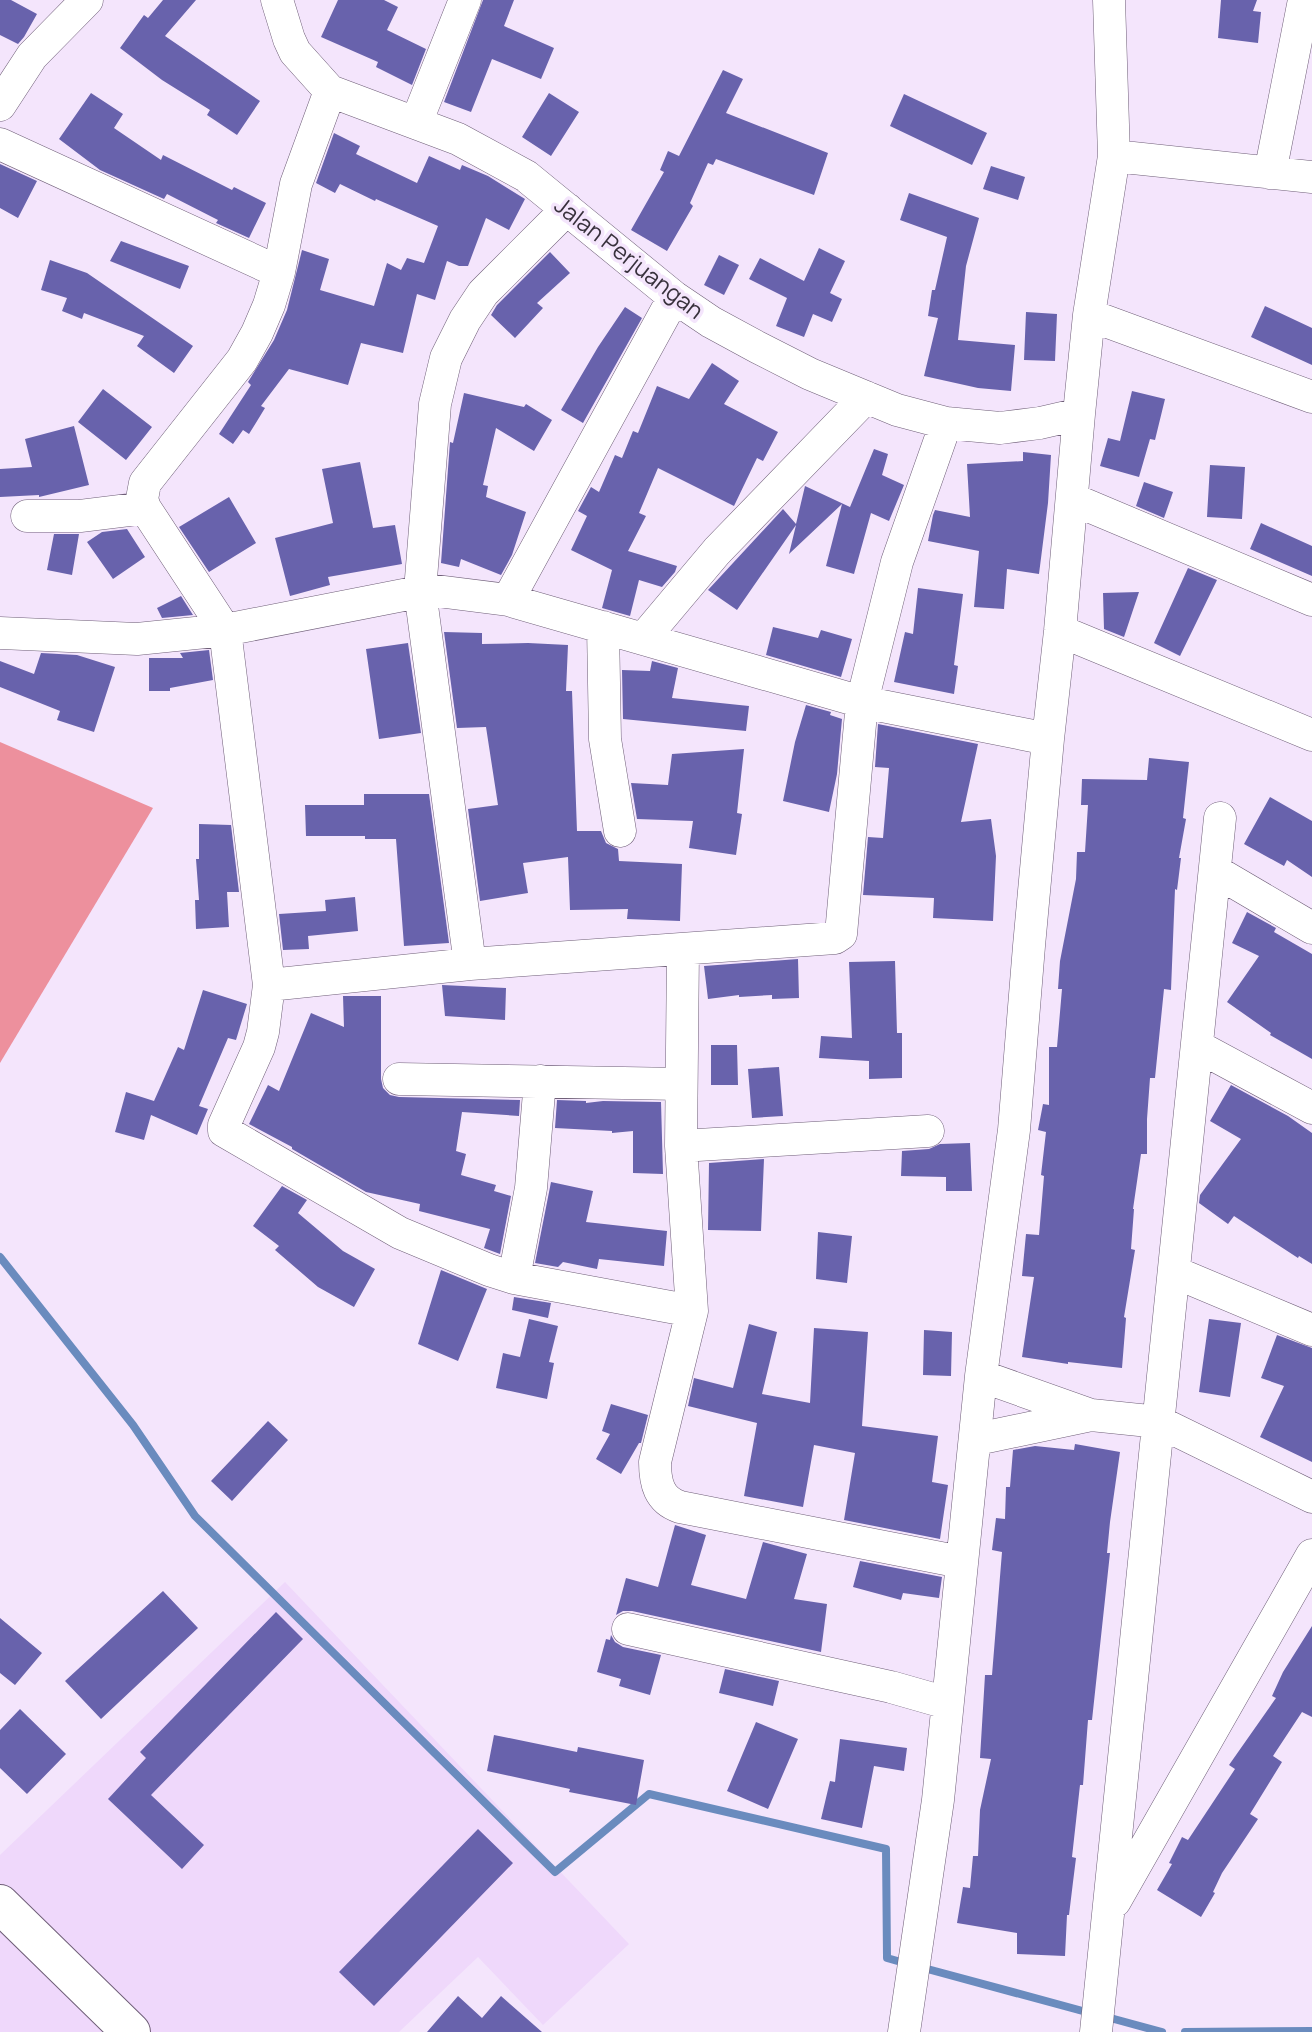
<svg xmlns="http://www.w3.org/2000/svg" width="1312" height="2032" font-family="Manrope,sans-serif">
  <style>
    .built { fill: #efd8fb }
    .forest { fill: #ed909d }
    .lines { fill: none; stroke-linecap: round; stroke-linejoin: round }
    .stream { stroke: #6a8bbe; stroke-width: 8 }
    .building { fill: #6862ac }
    .minor-casing { stroke: #6f5f78; stroke-width: 33 }
    .tertiary-casing { stroke: #6f5f78; stroke-width: 40 }
    .minor { stroke: #fff; stroke-width: 32 }
    .tertiary { stroke: #fff; stroke-width: 38 }
    .labels { text-anchor: middle; stroke-width: 7; stroke-linejoin: round; paint-order: stroke }
    .street-label { font-size: 23px; fill: #38313c; stroke: #f4e5fc }
  </style>
  <rect width="100%" height="100%" fill="#f4e5fc"/>
  <path class="built" d="M 285,1582 L 629,1944 L 543,2025 L 478,1957 L 399,2032 L 0,2032 L 0,1855 Z"/>
  <path class="forest" d="M 0,742 L 153,808 L 0,1063 Z"/>
  <g class="lines">
    <path class="stream" d="M 0,1257 L 133,1425 L 195,1516 L 555,1872 L 649,1794 L 886,1849 L 887,1958 L 908,1964
      M 920,1967 L 1090,2013
      M 1103,2016 L 1162,2032
      M 1185,2032 L 1312,2031"/>
  </g>
  <path class="building" d="M 0,0 L 11,0 L 37,14 L 24,37 L 18,44 L 0,35 Z
    M 163,0 L 196,0 L 165,36 L 260,101 L 237,135 L 207,115 L 210,110 L 162,80 L 120,48 L 144,15 L 148,18 Z
    M 338,0 L 384,0 L 398,7 L 387,30 L 426,49 L 412,85 L 376,67 L 378,62 L 321,37 Z
    M 483,0 L 514,0 L 504,26 L 554,48 L 541,79 L 492,59 L 471,112 L 444,102 Z
    M 1221,0 L 1257,0 L 1253,11 L 1261,12 L 1258,43 L 1218,38 Z
    M 723,70 L 743,79 L 726,113 L 828,153 L 814,195 L 716,159 L 713,165 L 708,163 L 690,203 L 693,206 L 667,251 L 631,230 L 664,172 L 660,170 L 668,151 L 679,156 Z
    M 91,93 L 123,114 L 114,128 L 161,160 L 163,155 L 232,190 L 234,187 L 266,203 L 249,238 L 216,223 L 218,220 L 167,194 L 164,199 L 100,170 L 59,139 Z
    M 549,93 L 579,112 L 551,156 L 522,137 Z
    M 904,94 L 987,133 L 972,165 L 890,126 Z
    M 334,133 L 360,146 L 356,154 L 417,183 L 429,156 L 460,170 L 462,165 L 488,176 L 525,199 L 509,230 L 486,218 L 468,266 L 459,266 L 447,261 L 435,300 L 417,294 L 403,353 L 361,343 L 348,385 L 289,369 L 261,406 L 265,408 L 249,434 L 243,430 L 233,444 L 219,434 L 251,385 L 248,382 L 274,340 L 287,310 L 302,250 L 329,259 L 320,290 L 374,306 L 387,263 L 401,270 L 407,258 L 424,263 L 438,226 L 376,199 L 375,201 L 340,184 L 335,193 L 316,183 Z
    M 0,164 L 37,181 L 18,218 L 0,208 Z
    M 991,166 L 1025,177 L 1018,200 L 983,189 Z
    M 909,193 L 979,218 L 966,266 L 958,340 L 1015,345 L 1011,391 L 978,388 L 924,376 L 938,318 L 928,316 L 932,290 L 935,290 L 947,237 L 900,220 Z
    M 121,241 L 189,266 L 180,289 L 110,261 Z
    M 819,248 L 845,261 L 830,293 L 842,299 L 832,322 L 813,314 L 804,337 L 776,326 L 787,298 L 749,279 L 760,258 L 804,281 Z
    M 550,252 L 570,273 L 537,303 L 543,308 L 515,338 L 491,315 L 497,305 Z
    M 719,255 L 739,265 L 724,295 L 704,285 Z
    M 50,260 L 87,273 L 193,346 L 174,373 L 137,346 L 144,336 L 84,313 L 82,319 L 62,311 L 67,298 L 41,290 Z
    M 1265,306 L 1312,328 L 1312,365 L 1251,337 Z
    M 625,307 L 642,318 L 583,423 L 561,410 L 598,347 Z
    M 1026,312 L 1057,314 L 1055,361 L 1024,360 Z
    M 712,363 L 739,381 L 724,404 L 778,432 L 763,461 L 757,458 L 734,506 L 658,468 L 639,513 L 646,516 L 628,551 L 677,566 L 675,572 L 662,587 L 639,580 L 630,616 L 602,608 L 612,570 L 571,550 L 587,516 L 578,511 L 591,487 L 599,492 L 615,455 L 622,458 L 633,431 L 638,433 L 657,386 L 689,399 Z
    M 103,389 L 152,427 L 126,460 L 78,422 Z
    M 1132,391 L 1165,399 L 1155,440 L 1150,439 L 1139,477 L 1100,466 L 1108,438 L 1120,441 Z
    M 464,393 L 524,407 L 526,404 L 552,420 L 534,451 L 496,428 L 483,485 L 488,486 L 486,497 L 526,512 L 512,555 L 501,575 L 461,559 L 459,567 L 441,563 L 450,442 L 453,443 Z
    M 74,426 L 89,485 L 39,497 L 39,495 L 0,497 L 0,469 L 32,467 L 25,439 Z
    M 874,449 L 888,454 L 882,475 L 904,485 L 889,521 L 871,513 L 854,574 L 826,566 L 842,504 L 789,554 L 796,525 L 737,610 L 708,590 L 783,509 L 796,524 L 805,486 L 850,507 Z
    M 1023,452 L 1051,455 L 1048,503 L 1039,574 L 1007,569 L 1004,609 L 974,607 L 979,551 L 928,541 L 933,515 L 935,510 L 970,517 L 967,464 L 1023,461 Z
    M 360,462 L 373,528 L 395,525 L 402,564 L 328,577 L 330,585 L 290,596 L 275,538 L 333,523 L 322,469 Z
    M 1210,465 L 1245,467 L 1242,519 L 1207,517 Z
    M 1144,482 L 1173,492 L 1164,518 L 1136,506 Z
    M 229,497 L 256,543 L 209,572 L 179,527 Z
    M 1261,523 L 1312,546 L 1312,576 L 1250,549 Z
    M 127,529 L 145,557 L 113,579 L 87,542 L 102,532 Z
    M 54,534 L 79,534 L 72,575 L 47,570 Z
    M 1188,568 L 1217,580 L 1180,656 L 1154,643 Z
    M 918,588 L 963,594 L 954,665 L 958,666 L 954,694 L 894,682 L 905,632 L 913,634 Z
    M 1139,592 L 1124,637 L 1104,629 L 1103,593 Z
    M 181,596 L 193,615 L 162,618 L 157,608 Z
    M 773,627 L 818,638 L 821,630 L 852,639 L 841,677 L 766,655 Z
    M 444,632 L 482,633 L 482,644 L 528,643 L 568,645 L 566,691 L 572,691 L 577,831 L 601,831 L 606,843 L 618,849 L 619,861 L 682,864 L 680,921 L 627,919 L 628,909 L 570,910 L 568,857 L 523,863 L 528,893 L 480,901 L 468,809 L 498,805 L 486,727 L 457,728 Z
    M 408,643 L 421,733 L 379,739 L 366,649 Z
    M 209,650 L 213,680 L 170,688 L 170,691 L 149,691 L 149,658 L 183,658 L 180,653 Z
    M 41,653 L 77,655 L 115,667 L 94,732 L 57,720 L 60,711 L 0,687 L 0,661 L 34,674 Z
    M 652,661 L 678,668 L 672,698 L 749,706 L 746,731 L 623,719 L 622,670 L 650,671 Z
    M 806,705 L 831,712 L 830,715 L 842,719 L 837,774 L 829,812 L 783,801 L 795,742 Z
    M 878,724 L 978,744 L 961,822 L 991,819 L 996,856 L 993,921 L 933,918 L 934,898 L 863,895 L 868,837 L 883,838 L 889,768 L 875,767 Z
    M 744,749 L 737,813 L 742,814 L 736,855 L 689,848 L 693,821 L 637,819 L 631,783 L 668,785 L 672,754 Z
    M 1149,758 L 1189,762 L 1183,818 L 1186,819 L 1179,858 L 1181,858 L 1177,890 L 1175,889 L 1171,990 L 1164,989 L 1155,1078 L 1150,1078 L 1147,1119 L 1147,1154 L 1141,1154 L 1133,1209 L 1134,1209 L 1131,1249 L 1135,1250 L 1124,1317 L 1126,1318 L 1122,1368 L 1068,1362 L 1068,1364 L 1022,1357 L 1034,1277 L 1022,1276 L 1026,1234 L 1039,1235 L 1044,1176 L 1041,1175 L 1046,1132 L 1038,1130 L 1043,1104 L 1049,1105 L 1049,1047 L 1057,1047 L 1062,989 L 1058,989 L 1060,961 L 1076,879 L 1077,852 L 1085,852 L 1088,805 L 1081,805 L 1082,779 L 1147,780 Z
    M 364,794 L 429,794 L 449,943 L 404,946 L 396,839 L 365,839 L 365,836 L 306,836 L 305,805 L 364,805 Z
    M 1270,797 L 1312,821 L 1312,877 L 1287,860 L 1284,866 L 1244,844 Z
    M 199,824 L 231,825 L 239,892 L 227,892 L 229,927 L 196,929 L 195,900 L 199,900 L 196,859 L 199,859 Z
    M 355,897 L 358,931 L 308,936 L 309,949 L 283,950 L 279,914 L 326,911 L 325,900 Z
    M 1247,912 L 1276,928 L 1274,932 L 1312,954 L 1312,1059 L 1270,1035 L 1271,1033 L 1227,1002 L 1259,956 L 1232,943 Z
    M 798,959 L 799,998 L 772,999 L 772,995 L 739,997 L 739,995 L 708,999 L 704,966 Z
    M 895,961 L 897,1033 L 902,1033 L 902,1078 L 869,1079 L 869,1061 L 819,1058 L 821,1036 L 852,1038 L 849,962 Z
    M 442,985 L 506,988 L 505,1020 L 445,1016 Z
    M 203,990 L 247,1004 L 236,1040 L 228,1038 L 199,1106 L 208,1109 L 197,1135 L 151,1115 L 144,1140 L 115,1132 L 126,1092 L 154,1101 L 178,1047 L 184,1050 Z
    M 343,996 L 381,996 L 381,1079 L 383,1088 L 390,1095 L 399,1097 L 520,1100 L 519,1116 L 462,1112 L 456,1151 L 466,1154 L 461,1175 L 496,1185 L 494,1191 L 511,1196 L 500,1254 L 484,1248 L 490,1229 L 419,1211 L 420,1204 L 366,1192 L 292,1149 L 292,1147 L 249,1124 L 268,1085 L 279,1091 L 311,1013 L 344,1027 Z
    M 711,1045 L 737,1045 L 738,1085 L 711,1085 Z
    M 779,1067 L 783,1116 L 752,1118 L 748,1069 Z
    M 1231,1085 L 1288,1116 L 1312,1133 L 1312,1264 L 1299,1256 L 1298,1258 L 1234,1216 L 1228,1224 L 1199,1203 L 1200,1195 L 1241,1139 L 1210,1121 Z
    M 557,1100 L 586,1101 L 586,1103 L 603,1101 L 661,1102 L 663,1174 L 633,1173 L 633,1131 L 612,1133 L 612,1131 L 555,1128 Z
    M 970,1143 L 972,1191 L 946,1191 L 946,1177 L 901,1176 L 902,1151 L 929,1149 L 940,1144 Z
    M 764,1159 L 761,1231 L 708,1230 L 709,1163 Z
    M 551,1182 L 593,1191 L 586,1222 L 667,1231 L 664,1266 L 599,1259 L 597,1269 L 563,1262 L 558,1267 L 535,1263 Z
    M 282,1186 L 307,1200 L 298,1213 L 343,1251 L 375,1269 L 354,1307 L 318,1287 L 275,1250 L 279,1246 L 253,1226 Z
    M 818,1232 L 852,1236 L 847,1283 L 816,1279 Z
    M 441,1270 L 487,1289 L 458,1361 L 418,1344 Z
    M 514,1297 L 551,1303 L 548,1318 L 512,1310 Z
    M 529,1319 L 558,1326 L 549,1362 L 554,1363 L 547,1399 L 496,1388 L 503,1353 L 520,1357 Z
    M 1209,1319 L 1241,1323 L 1230,1397 L 1199,1392 Z
    M 749,1324 L 777,1332 L 762,1394 L 810,1403 L 814,1328 L 868,1332 L 862,1426 L 938,1436 L 932,1482 L 948,1485 L 940,1539 L 844,1520 L 855,1453 L 814,1445 L 803,1507 L 744,1496 L 757,1423 L 688,1406 L 694,1378 L 733,1388 Z
    M 924,1330 L 952,1332 L 951,1376 L 923,1375 Z
    M 1277,1335 L 1312,1348 L 1312,1462 L 1260,1437 L 1284,1386 L 1261,1378 Z
    M 611,1404 L 648,1415 L 641,1443 L 639,1443 L 621,1474 L 596,1459 L 610,1434 L 602,1431 Z
    M 268,1421 L 288,1440 L 232,1501 L 211,1481 Z
    M 1075,1444 L 1120,1452 L 1110,1522 L 1107,1553 L 1110,1553 L 1092,1720 L 1088,1720 L 1083,1785 L 1080,1785 L 1072,1857 L 1076,1858 L 1073,1882 L 1069,1915 L 1067,1915 L 1065,1956 L 1017,1954 L 1017,1933 L 957,1923 L 963,1887 L 970,1888 L 973,1856 L 978,1856 L 980,1810 L 991,1759 L 980,1758 L 985,1675 L 992,1675 L 1002,1552 L 992,1550 L 996,1518 L 1005,1519 L 1006,1487 L 1010,1487 L 1013,1450 L 1035,1446 L 1074,1450 Z
    M 675,1525 L 706,1535 L 691,1585 L 746,1599 L 763,1542 L 807,1554 L 794,1599 L 827,1604 L 821,1652 L 632,1611 L 623,1611 L 616,1615 L 626,1578 L 658,1587 Z
    M 860,1561 L 942,1577 L 939,1598 L 903,1593 L 901,1600 L 853,1587 Z
    M 163,1591 L 198,1628 L 101,1719 L 65,1681 Z
    M 276,1612 L 303,1639 L 151,1795 L 204,1845 L 182,1869 L 108,1799 L 146,1758 L 140,1752 Z
    M 0,1618 L 42,1653 L 15,1685 L 0,1673 Z
    M 1312,1626 L 1312,1717 L 1302,1712 L 1273,1756 L 1282,1762 L 1250,1814 L 1258,1819 L 1222,1873 L 1213,1892 L 1215,1893 L 1201,1917 L 1157,1890 L 1172,1864 L 1169,1863 L 1182,1837 L 1188,1840 L 1235,1769 L 1229,1765 L 1276,1698 L 1272,1696 L 1283,1672 Z
    M 611,1635 L 615,1642 L 623,1647 L 661,1655 L 650,1695 L 619,1686 L 621,1679 L 597,1672 L 606,1639 L 610,1640 Z
    M 725,1669 L 779,1681 L 773,1706 L 719,1693 Z
    M 20,1709 L 66,1754 L 27,1794 L 0,1768 L 0,1730 Z
    M 756,1722 L 798,1739 L 768,1809 L 727,1791 Z
    M 494,1735 L 577,1752 L 578,1747 L 644,1760 L 636,1805 L 569,1792 L 570,1789 L 487,1771 Z
    M 840,1739 L 907,1748 L 904,1771 L 874,1766 L 862,1828 L 821,1819 L 830,1781 L 835,1782 Z
    M 478,1829 L 513,1863 L 374,2006 L 339,1972 Z
    M 458,1996 L 482,2018 L 501,1996 L 542,2032 L 427,2032 Z"/>
  <g class="lines">
    <g class="minor-casing">
      <path id="minor" d="M 277,0 L 289,39 L 295,52 L 330,91 L 458,139 L 526,176 L 674,297 L 711,322 L 757,347 L 810,374 L 897,410 L 946,423 L 1000,428 L 1040,423 L 1079,414
        M 330,91 L 296,184 L 279,272 L 269,305 L 257,333 L 242,360 L 145,483 L 142,499 L 145,508 L 225,630 L 269,985 L 263,1032 L 259,1047 L 224,1125 L 224,1131 L 400,1233 L 489,1270 L 514,1278 L 692,1311
        M 0,105 L 32,56 L 87,0
        M 416,123 L 465,0
        M 0,144 L 279,272
        M 1114,156 L 1312,177
        M 1270,173 L 1304,0
        M 1089,315 L 1312,397
        M 1072,499 L 1312,600
        M 27,516 L 80,516 L 145,508
        M 508,600 L 674,297
        M 603,627 L 605,739 L 620,831
        M 1060,631 L 1312,735
        M 0,633 L 137,639 L 225,630 L 429,590 L 508,600 L 862,702 L 1048,739
        M 643,639 L 717,551 L 866,397
        M 1215,871 L 1312,928
        M 683,950 L 681,1146 L 692,1311 L 655,1462 C 655,1483 659,1500 680,1507 L 961,1562
        M 470,964 L 420,591 L 435,404 L 446,358 L 465,320 L 483,293 L 567,209
        M 269,985 L 470,964 L 835,938 L 841,934 L 862,702 L 897,562 L 946,423
        M 1197,1046 L 1312,1108
        M 399,1079 L 681,1084
        M 681,1146 L 928,1131
        M 1174,1272 L 1312,1330
        M 514,1278 L 531,1188 L 540,1081
        M 981,1376 L 1091,1415 L 1159,1422 L 1312,1497
        M 977,1439 L 1091,1415
        M 628,1629 L 891,1687 L 947,1703
        M 1115,1901 L 1312,1555
        M 904,2032 L 938,1800 L 981,1376 L 1014,1130 L 1029,946 L 1048,739 L 1060,631 L 1079,414 L 1089,315 L 1114,156 L 1109,0
        M 1096,2032 L 1220,818"/>
    </g>
    <g class="tertiary-casing">
      <path id="tertiary" d="M 0,1904 L 131,2032"/>
    </g>
    <use href="#minor" class="minor"/>
    <use href="#tertiary" class="tertiary"/>
  </g>
  <g class="labels">
    <g class="street-label">
      <text transform="translate(629 258) rotate(38)" y="8">Jalan Perjuangan</text>
    </g>
  </g>
</svg>
